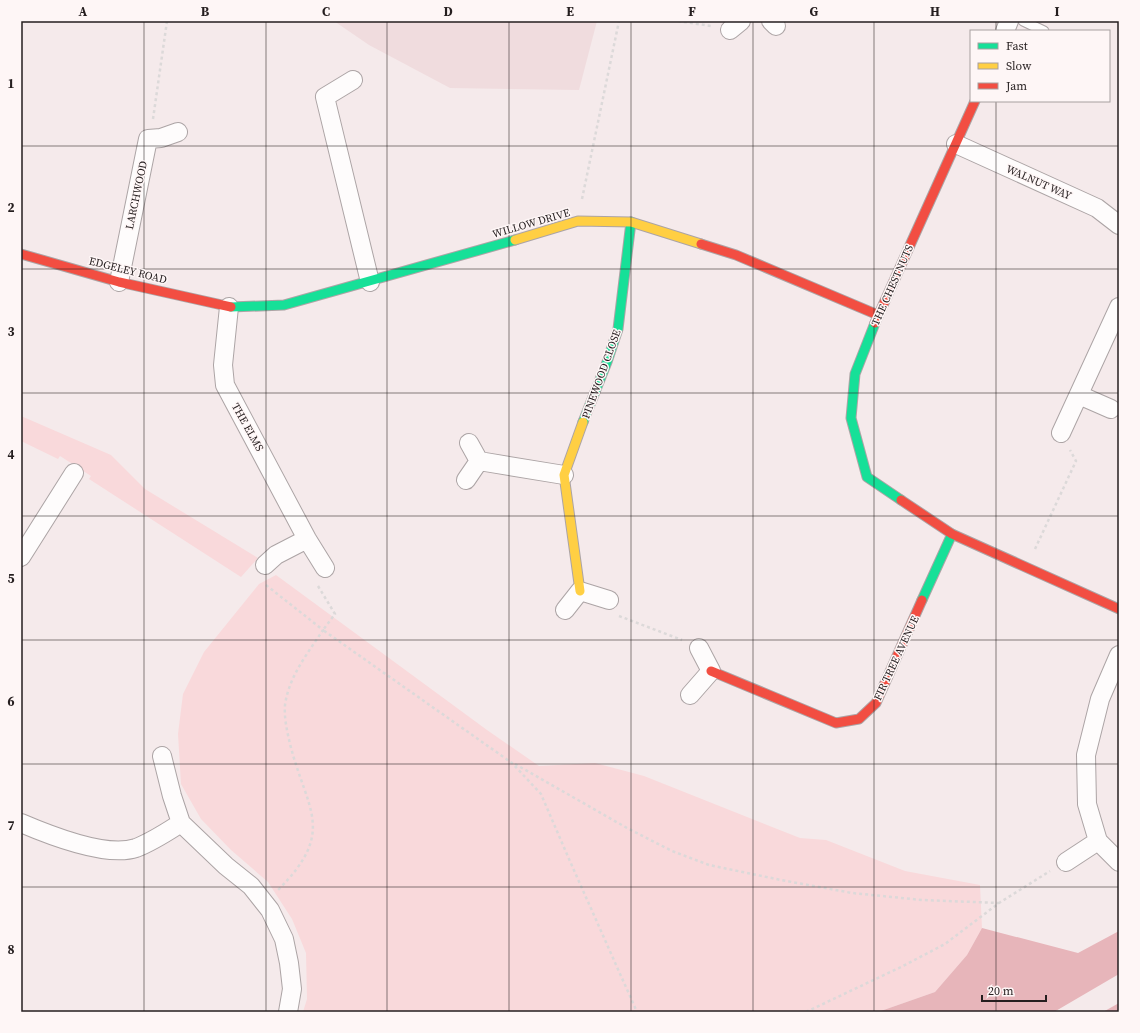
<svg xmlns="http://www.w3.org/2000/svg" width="1140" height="1033" font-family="'Source Serif 4',serif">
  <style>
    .built { fill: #f0dcde }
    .green { fill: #f9d9db }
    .forest { fill: #e7b5ba }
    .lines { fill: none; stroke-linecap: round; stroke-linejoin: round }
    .lane-casing { stroke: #aca4a5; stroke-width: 11 }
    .street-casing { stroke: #aca4a5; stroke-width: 20 }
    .fast-casing { stroke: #aca4a5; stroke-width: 11 }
    .slow-casing { stroke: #aca4a5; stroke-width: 11 }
    .jam-casing { stroke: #aca4a5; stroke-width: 11 }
    .path { stroke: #dcd9d9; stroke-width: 2.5; stroke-dasharray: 3 3; stroke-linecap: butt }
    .lane { stroke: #fefcfc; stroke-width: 9 }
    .street { stroke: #fefcfc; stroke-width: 18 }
    .fast { stroke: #16e098; stroke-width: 9 }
    .slow { stroke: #ffcf43; stroke-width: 9 }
    .jam { stroke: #f24e42; stroke-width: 9 }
    .grid { fill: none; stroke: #251e1f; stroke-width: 1; stroke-opacity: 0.55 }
    .labels { text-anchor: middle; stroke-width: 3; stroke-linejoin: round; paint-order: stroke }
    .street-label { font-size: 11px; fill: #251e1f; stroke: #fef6f6 }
    .neatline { fill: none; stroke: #251e1f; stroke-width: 1.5 }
    .grid-label { font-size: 13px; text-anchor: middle; font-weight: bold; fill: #251e1f }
  </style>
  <rect width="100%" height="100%" fill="#f5eaeb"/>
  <path class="built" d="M 334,21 L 597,21 L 579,90 L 450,88 L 369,45 Z"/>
  <path class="green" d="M 21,416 L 111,455 L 145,489 L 258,558 L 241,577 L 89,479 L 91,476 L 60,456 L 58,459 L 21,441 Z
    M 276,575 L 487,730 L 539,766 L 595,763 L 644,776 L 800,838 L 826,840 L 905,871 L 980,885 L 982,928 L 967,955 L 935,992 L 878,1012 L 303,1012 L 307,999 L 306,953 L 292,919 L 268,882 L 231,850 L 201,819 L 181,784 L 178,734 L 183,694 L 204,652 L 259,584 Z"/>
  <path class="forest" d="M 982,928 L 1078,953 L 1119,931 L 1119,974 L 1054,1012 L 878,1012 L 935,992 L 967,955 Z
    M 1119,1003 L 1119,1012 L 1103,1012 Z"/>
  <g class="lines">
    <g class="lane-casing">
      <path id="lane" d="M 1023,21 L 1044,31"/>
    </g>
    <g class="street-casing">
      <path id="street" d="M 771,21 L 776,26
        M 730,30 L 741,21
        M 1005,31 L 1009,21
        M 353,80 L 325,97 L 370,282
        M 956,144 L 1097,208 L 1119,225
        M 119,282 L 148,139 L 161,138 L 178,132
        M 229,307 L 223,365 L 225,385 L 307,539 L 325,568
        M 1079,395 L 1111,409
        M 1061,433 L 1119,307
        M 479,461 L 564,475
        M 466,480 L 479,461 L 469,443
        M 21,557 L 74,473
        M 265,565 L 276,555 L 307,539
        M 565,610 L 580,591 L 609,600
        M 1119,655 L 1100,699 L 1086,755 L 1087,804 L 1098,841 L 1119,862
        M 690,695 L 711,671 L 699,648
        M 162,756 L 172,796 L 181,823 L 226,866 L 251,886 L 270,910 L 284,939 L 289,963 L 292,989 L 288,1012
        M 21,823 C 49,835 106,858 136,848 C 152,842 167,832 181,823
        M 1066,862 L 1098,841"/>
    </g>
    <g class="fast-casing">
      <path id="fast" d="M 231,307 L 284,305 L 515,240
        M 875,323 L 855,374 L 851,418 L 867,477 L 901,500
        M 583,422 L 607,362 L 618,329 L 631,222
        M 922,600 L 952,534"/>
    </g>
    <g class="slow-casing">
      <path id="slow" d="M 515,240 L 578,221 L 631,222 L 701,244
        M 580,591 L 564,475 L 583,422"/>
    </g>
    <g class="jam-casing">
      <path id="jam" d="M 701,244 L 736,255 L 878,315
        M 21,254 L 119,282 L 231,307
        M 875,323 L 975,101
        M 901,500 L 952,534 L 1119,609
        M 711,671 L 836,723 L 859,719 L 876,703 L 922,600"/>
    </g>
    <path class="path" d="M 678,21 L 711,26
      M 153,119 L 167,21
      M 582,199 L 619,21
      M 1035,549 L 1076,461 L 1070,450
      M 266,585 L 323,630 C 308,653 289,676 285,705 C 284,718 287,731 290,744 C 307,811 337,831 278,890
      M 318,586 L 335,614 L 323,630 L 512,763 L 541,794 L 569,859 L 637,1012
      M 619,616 L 682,640
      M 515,764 L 627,828 L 672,851 L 709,865 L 781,880 L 852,893 L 922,900 L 999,903
      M 806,1012 L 903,966 L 945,944 L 999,903 L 1050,871"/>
    <use href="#lane" class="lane"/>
    <use href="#street" class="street"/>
    <use href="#fast" class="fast"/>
    <use href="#slow" class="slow"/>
    <use href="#jam" class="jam"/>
  </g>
  <path class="grid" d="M 144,21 L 144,1012M 266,21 L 266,1012M 387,21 L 387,1012M 509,21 L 509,1012M 631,21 L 631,1012M 753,21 L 753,1012M 874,21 L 874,1012M 996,21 L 996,31M 996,101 L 996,1012M 21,146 L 1119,146M 21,269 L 1119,269M 21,393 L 1119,393M 21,516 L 1119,516M 21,640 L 1119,640M 21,764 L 1119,764M 21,887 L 1119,887"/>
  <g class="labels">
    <g class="street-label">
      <text transform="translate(1039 182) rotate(24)" y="4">WALNUT WAY</text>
      <text transform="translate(136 195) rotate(-78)" y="4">LARCHWOOD</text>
      <text transform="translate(531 223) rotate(-16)" y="4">WILLOW DRIVE</text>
      <text transform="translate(128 270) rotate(14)" y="4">EDGELEY ROAD</text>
      <text transform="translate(892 285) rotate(-66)" y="4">THE CHESTNUTS</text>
      <text transform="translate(601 374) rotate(-70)" y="4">PINEWOOD CLOSE</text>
      <text transform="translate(248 427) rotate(61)" y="4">THE ELMS</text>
      <text transform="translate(896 658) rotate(-65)" y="4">FIR TREE AVENUE</text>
    </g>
  </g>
  <rect width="1140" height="1033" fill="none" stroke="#fef6f6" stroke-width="44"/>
  <rect x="970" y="30" width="140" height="72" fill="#fef6f6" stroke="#a7a0a0"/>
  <rect x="978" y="43" width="20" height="6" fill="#16e098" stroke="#a7a0a0"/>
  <text x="1006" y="50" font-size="12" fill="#251e1f">Fast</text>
  <rect x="978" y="63" width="20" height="6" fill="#ffcf43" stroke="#a7a0a0"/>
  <text x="1006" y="70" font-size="12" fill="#251e1f">Slow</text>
  <rect x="978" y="83" width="20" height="6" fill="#f24e42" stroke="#a7a0a0"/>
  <text x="1006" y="90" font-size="12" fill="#251e1f">Jam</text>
  <path d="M982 995v6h64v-6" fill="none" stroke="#251e1f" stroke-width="2"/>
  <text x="988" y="995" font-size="12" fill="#251e1f" stroke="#fef6f6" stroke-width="3" paint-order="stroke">20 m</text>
  <rect x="22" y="22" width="1096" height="989" class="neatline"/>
  <g class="grid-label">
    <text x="83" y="16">A</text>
    <text x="205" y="16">B</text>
    <text x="326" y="16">C</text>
    <text x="448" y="16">D</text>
    <text x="570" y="16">E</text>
    <text x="692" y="16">F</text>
    <text x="814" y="16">G</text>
    <text x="935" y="16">H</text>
    <text x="1057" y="16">I</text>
    <text x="11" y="88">1</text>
    <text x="11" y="212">2</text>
    <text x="11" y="336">3</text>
    <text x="11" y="459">4</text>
    <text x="11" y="583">5</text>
    <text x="11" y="706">6</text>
    <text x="11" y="830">7</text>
    <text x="11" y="954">8</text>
  </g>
</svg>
